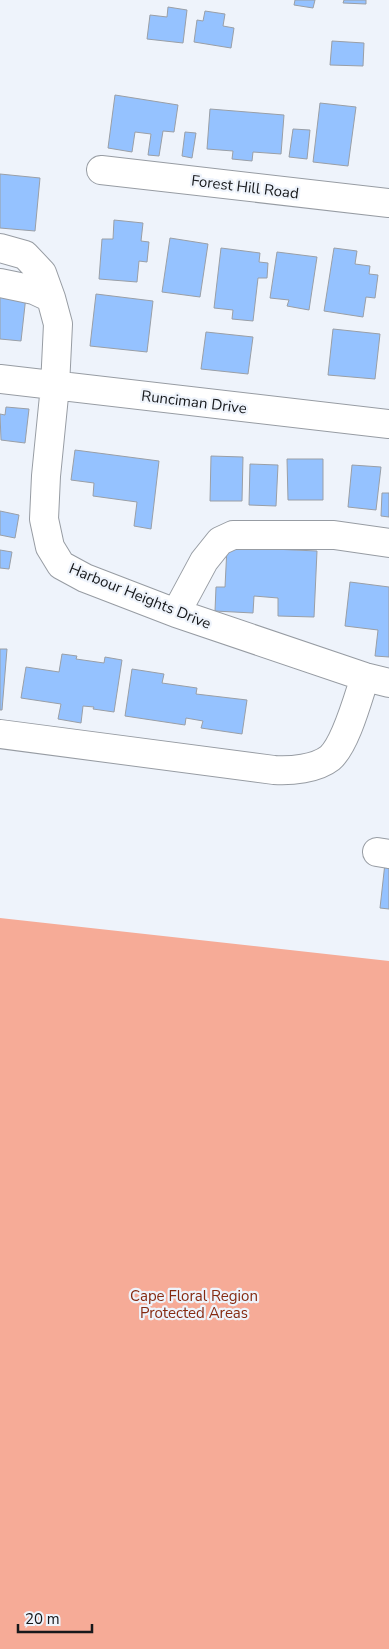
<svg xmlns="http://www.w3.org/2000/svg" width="389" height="1649" font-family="'Nunito Sans',sans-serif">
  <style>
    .green { fill: #f6ab97 }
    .building { fill: #95c2ff; stroke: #9a9fa6 }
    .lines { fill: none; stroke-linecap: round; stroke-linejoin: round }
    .minor-casing { stroke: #979ca3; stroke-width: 30 }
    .minor { stroke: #fff; stroke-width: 28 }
    .labels { text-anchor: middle; stroke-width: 4.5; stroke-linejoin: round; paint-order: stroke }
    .street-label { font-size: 15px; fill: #16181b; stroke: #eef3fb }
    .park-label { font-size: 15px; fill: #852a11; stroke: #eef3fb }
  </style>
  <rect width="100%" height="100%" fill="#eef3fb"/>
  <path class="green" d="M 0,918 L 389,961 L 389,1649 L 0,1649 Z"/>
  <path class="building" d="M 295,0 L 315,0 L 313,8 L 294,5 Z
    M 344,0 L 366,0 L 366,4 L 343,3 Z
    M 168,7 L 187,10 L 183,43 L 147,39 L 150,15 L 167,17 Z
    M 205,11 L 225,14 L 223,26 L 234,28 L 231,48 L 194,42 L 197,20 L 203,21 Z
    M 332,41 L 364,43 L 363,66 L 330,65 Z
    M 115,95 L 178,105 L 174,132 L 163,131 L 159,156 L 148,155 L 151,134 L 135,132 L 132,152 L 108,148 Z
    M 320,103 L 356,107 L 348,166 L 313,162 Z
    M 210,109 L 284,115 L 281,154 L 253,152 L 252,161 L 232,159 L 233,151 L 207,149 Z
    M 293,129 L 310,130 L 307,159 L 289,157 Z
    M 185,132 L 196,133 L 192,158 L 182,156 Z
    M 0,174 L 40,178 L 35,231 L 0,228 Z
    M 114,220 L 143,223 L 141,241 L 149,242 L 147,262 L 139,261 L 137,282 L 99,279 L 102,239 L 113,239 Z
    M 170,238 L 208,244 L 200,297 L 162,292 Z
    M 221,248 L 260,253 L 259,262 L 268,263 L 267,278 L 258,278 L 253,321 L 232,319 L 233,310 L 214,308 Z
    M 334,248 L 357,251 L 355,264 L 370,266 L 369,274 L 378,275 L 375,298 L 366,297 L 363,317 L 324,311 Z
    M 277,252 L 317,257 L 309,310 L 287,306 L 289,300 L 270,298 Z
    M 0,294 L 26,296 L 21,341 L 0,339 Z
    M 96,294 L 153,301 L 147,352 L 90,346 Z
    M 333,329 L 380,334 L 375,379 L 328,375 Z
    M 206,332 L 253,337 L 248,374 L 201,369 Z
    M 6,407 L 29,409 L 25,443 L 1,440 L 0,414 L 5,415 Z
    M 75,450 L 159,461 L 151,529 L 134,526 L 137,502 L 93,496 L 94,483 L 71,480 Z
    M 211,456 L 243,457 L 242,501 L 210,501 Z
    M 287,459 L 323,459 L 323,500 L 288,500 Z
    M 250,464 L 278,465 L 276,506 L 249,505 Z
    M 352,465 L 381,467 L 376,510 L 348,507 Z
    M 382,493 L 389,493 L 389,517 L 381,516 Z
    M 0,511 L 19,515 L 15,538 L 0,535 Z
    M 227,547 L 317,551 L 314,617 L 278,616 L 278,598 L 254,596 L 253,613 L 215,611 L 216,587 L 225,587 Z
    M 0,550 L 12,552 L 9,569 L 0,568 Z
    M 350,582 L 389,587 L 389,657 L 375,656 L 378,630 L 345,626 Z
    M 0,649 L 7,649 L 2,710 L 0,710 Z
    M 62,654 L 77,656 L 76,659 L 104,663 L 105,657 L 122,660 L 114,712 L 93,709 L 94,707 L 83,706 L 81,723 L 58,719 L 61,704 L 21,698 L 26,667 L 59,672 Z
    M 132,669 L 164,674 L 162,683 L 197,688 L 196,694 L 247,700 L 242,734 L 201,728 L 203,721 L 186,718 L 185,725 L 125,716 Z
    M 385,863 L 389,863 L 389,909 L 380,908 Z"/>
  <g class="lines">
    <g class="minor-casing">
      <path id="minor" d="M 101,170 L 389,203
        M 0,248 L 25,255 L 42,273 L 51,298 L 58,324 L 55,386 L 46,476 L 44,519 L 50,547 L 61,565 L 85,578 L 176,613 L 365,677 L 389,683
        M 0,283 L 34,290 L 51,298
        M 0,379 L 389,424
        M 176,613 L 204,561 L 220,541 L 233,535 L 334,535 L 389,543
        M 0,734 L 274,770 C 291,771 316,769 330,758 C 346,744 358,698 365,677
        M 377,852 L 389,854"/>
    </g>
    <use href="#minor" class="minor"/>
  </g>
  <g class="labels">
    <g class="street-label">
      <text transform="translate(245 187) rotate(7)" y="5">Forest Hill Road</text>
      <text transform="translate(194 402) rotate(7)" y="5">Runciman Drive</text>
      <text transform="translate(140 596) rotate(22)" y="5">Harbour Heights Drive</text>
    </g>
    <g class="park-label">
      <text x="194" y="1301">Cape Floral Region<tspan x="194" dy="17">Protected Areas</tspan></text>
    </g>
  </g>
  <path d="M18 1624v8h74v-8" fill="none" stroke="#16181b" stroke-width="2.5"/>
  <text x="25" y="1624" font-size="15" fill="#16181b" stroke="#eef3fb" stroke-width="4" paint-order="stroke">20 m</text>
</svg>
